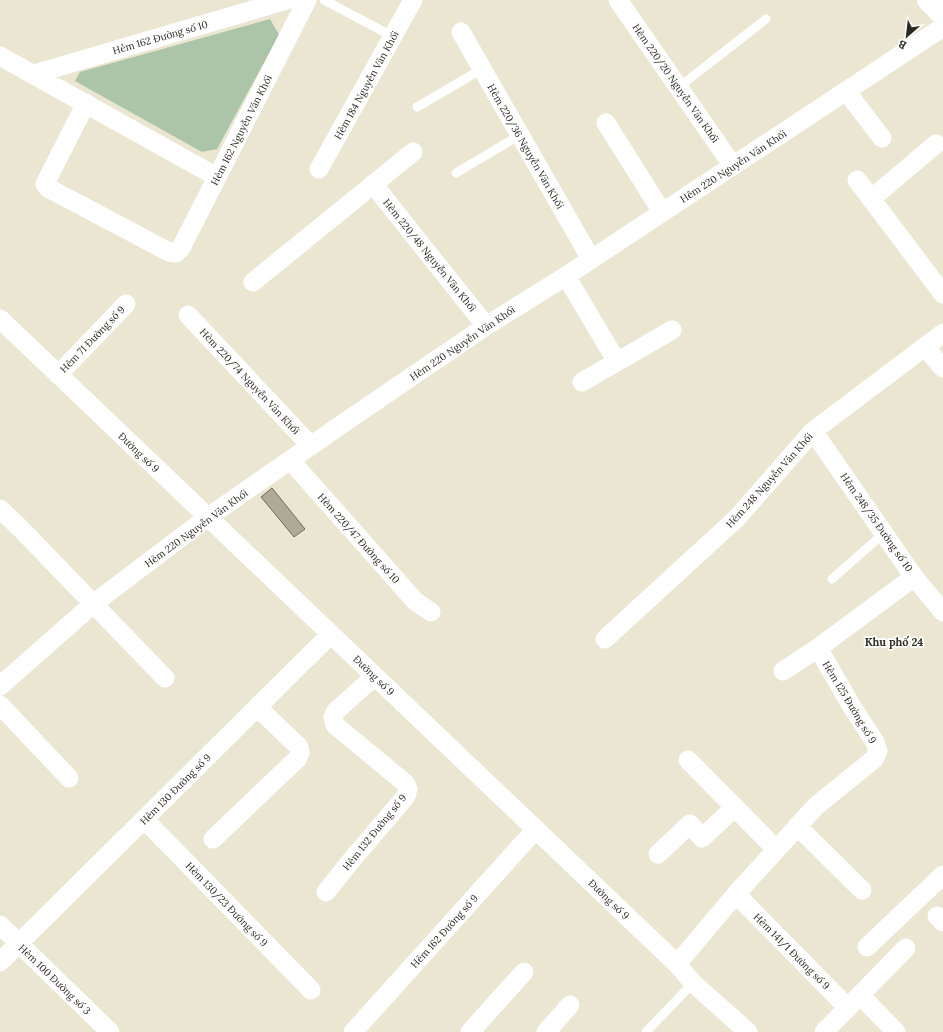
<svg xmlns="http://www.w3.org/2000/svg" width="943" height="1032" font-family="Lora,serif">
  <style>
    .green { fill: #acc4a8 }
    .building { fill: #afaa96; stroke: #716c5a }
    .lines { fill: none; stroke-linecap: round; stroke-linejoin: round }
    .lane { stroke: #fff; stroke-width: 9 }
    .street { stroke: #fff; stroke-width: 19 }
    .secondary { stroke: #fff; stroke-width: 22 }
    .labels { text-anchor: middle; stroke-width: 3.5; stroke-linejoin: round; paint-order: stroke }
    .street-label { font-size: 10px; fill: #2a2821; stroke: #fff }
    .neighbourhood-label { font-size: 11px; font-weight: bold; fill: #34301f; stroke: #fff }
  </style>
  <rect width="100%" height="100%" fill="#ebe6d1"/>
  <path class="green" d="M 270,19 L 279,35 L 217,149 L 202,152 L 75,81 L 80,72 Z"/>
  <path class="building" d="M 272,488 L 305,529 L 294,537 L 261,497 Z"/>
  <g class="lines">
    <path class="lane" d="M 324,0 L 392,36
      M 679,87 L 766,19
      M 417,107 L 482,69
      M 456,173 L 520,135
      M 832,579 L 884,533
      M 646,1032 L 693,983"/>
    <path class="street" d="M 618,0 L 733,166
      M 461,32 L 591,259
      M 0,56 L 217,177
      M 34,74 L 287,0
      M 846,91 L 882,138
      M 86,103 L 45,184 L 48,188 L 169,252 L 176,253 L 181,248 L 307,0
      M 606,123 L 662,212
      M 319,169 L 413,0
      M 857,180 L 943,294
      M 373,184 L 486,326
      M 871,199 L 936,144
      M 566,276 L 617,362
      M 253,282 L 413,152
      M 188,315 L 311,446
      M 0,319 L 677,964 L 693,983 L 748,1032
      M 925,347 L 943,368
      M 58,375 L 126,304
      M 582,382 L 672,330
      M 813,431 L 914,577 L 943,612
      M 291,461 L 415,601 L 431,612
      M 0,509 L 20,528 L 165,678
      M 605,639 L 737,518 L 813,431 L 943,333
      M 783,671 L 818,648
      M 0,686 L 93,604 L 208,517 L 348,420 L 486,326 L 566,276 L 943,27
      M 0,705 L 69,778
      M 688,760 L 776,849
      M 144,819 L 311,990
      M 797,826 L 862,890
      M 213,839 L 297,759 L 300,753 L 299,747 L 257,707
      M 658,854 L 690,824 L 702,838 L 735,807
      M 326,892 L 350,862 L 406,796 L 408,789 L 405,783 L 335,725 L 333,717 L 336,711 L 375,676
      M 736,894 L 848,1008
      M 937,916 L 943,922
      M 0,925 L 110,1032
      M 867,947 L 943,875
      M 0,962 L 331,634
      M 677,964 L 736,894 L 816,806 L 874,759 L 878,751 L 875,742 L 852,707 L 818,648 L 914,577
      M 860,995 L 896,1032
      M 353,1032 L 536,829
      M 470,1032 L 524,972
      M 546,1032 L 570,1005
      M 824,1032 L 906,948"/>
    <path class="secondary" d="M 928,0 L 943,15"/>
  </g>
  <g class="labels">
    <g class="street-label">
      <text transform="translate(160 37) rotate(-16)" y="4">Hẻm 162 Đường số 10</text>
      <text transform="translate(676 83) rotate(55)" y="4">Hẻm 220/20 Nguyễn Văn Khối</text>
      <text transform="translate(366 85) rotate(-61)" y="4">Hẻm 184 Nguyễn Văn Khối</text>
      <text transform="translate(241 130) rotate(-63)" y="4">Hẻm 162 Nguyễn Văn Khối</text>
      <text transform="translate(526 146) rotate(60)" y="4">Hẻm 220/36 Nguyễn Văn Khối</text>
      <text transform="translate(733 166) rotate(-33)" y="4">Hẻm 220 Nguyễn Văn Khối</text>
      <text transform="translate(430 255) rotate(51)" y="4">Hẻm 220/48 Nguyễn Văn Khối</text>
      <text transform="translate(92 339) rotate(-46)" y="4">Hẻm 71 Đường số 9</text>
      <text transform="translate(462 343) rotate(-34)" y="4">Hẻm 220 Nguyễn Văn Khối</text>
      <text transform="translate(250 381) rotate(47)" y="4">Hẻm 220/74 Nguyễn Văn Khối</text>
      <text transform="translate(139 452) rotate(44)" y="4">Đường số 9</text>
      <text transform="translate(769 480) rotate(-48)" y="4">Hẻm 248 Nguyễn Văn Khối</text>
      <text transform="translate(877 522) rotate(55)" y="4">Hẻm 248/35 Đường số 10</text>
      <text transform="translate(196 528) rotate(-36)" y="4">Hẻm 220 Nguyễn Văn Khối</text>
      <text transform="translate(359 538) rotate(48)" y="4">Hẻm 220/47 Đường số 10</text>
      <text transform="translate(374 675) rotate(44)" y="4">Đường số 9</text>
      <text transform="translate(850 702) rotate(59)" y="4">Hẻm 125 Đường số 9</text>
      <text transform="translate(175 789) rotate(-45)" y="4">Hẻm 130 Đường số 9</text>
      <text transform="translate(374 832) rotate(-51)" y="4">Hẻm 132 Đường số 9</text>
      <text transform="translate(609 899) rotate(44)" y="4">Đường số 9</text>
      <text transform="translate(227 904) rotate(46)" y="4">Hẻm 130/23 Đường số 9</text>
      <text transform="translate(444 931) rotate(-48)" y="4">Hẻm 162 Đường số 9</text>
      <text transform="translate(792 951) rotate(45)" y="4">Hẻm 141/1 Đường số 9</text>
      <text transform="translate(55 979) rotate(44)" y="4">Hẻm 100 Đường số 3</text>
    </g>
    <g class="neighbourhood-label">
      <text x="894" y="646">Khu phố 24</text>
    </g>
  </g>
  <g transform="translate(907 36) rotate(208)" stroke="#ffffff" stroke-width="3" paint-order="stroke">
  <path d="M0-3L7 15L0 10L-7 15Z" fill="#2a2821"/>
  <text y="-6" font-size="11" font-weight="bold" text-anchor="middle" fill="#2a2821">B</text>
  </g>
</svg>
